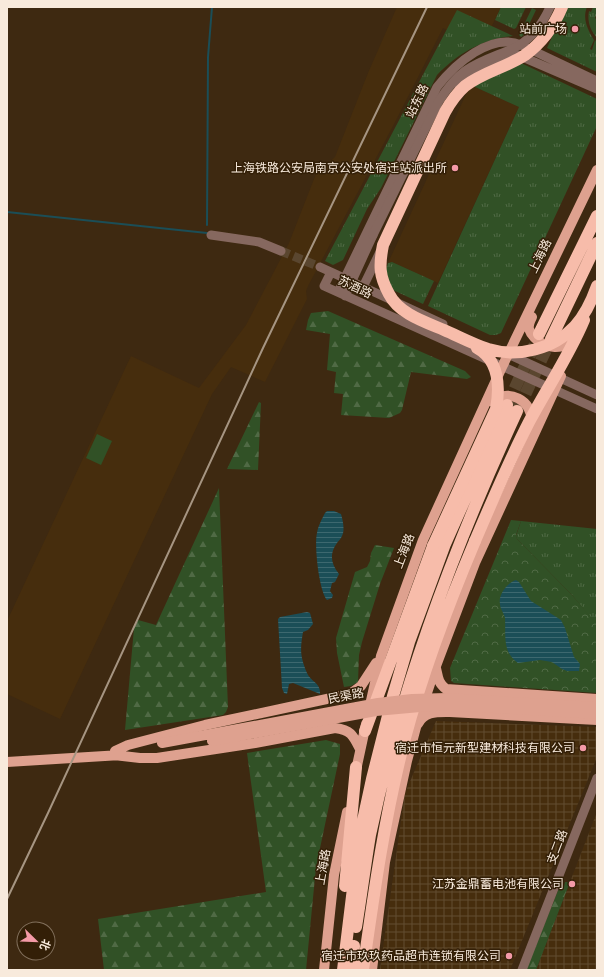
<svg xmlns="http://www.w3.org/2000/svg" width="604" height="977" font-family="Signika,'Noto Sans SC',sans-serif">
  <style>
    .industrial { fill: url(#industrial-grid) }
    .built { fill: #462d0d }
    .grass { fill: url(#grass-tufts) }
    .forest { fill: url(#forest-firs) }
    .park { fill: url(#park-crowns) }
    .garden { fill: #315126 }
    .water { fill: url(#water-rules) }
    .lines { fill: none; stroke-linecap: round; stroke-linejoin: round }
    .stream { stroke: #1b4e57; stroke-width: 2 }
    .minor-tunnel { stroke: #5a462f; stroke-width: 9; stroke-dasharray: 9 4.5; stroke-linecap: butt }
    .highway-tunnel { stroke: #5a462f; stroke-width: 12; stroke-dasharray: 12 6; stroke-linecap: butt }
    .minor { stroke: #86685f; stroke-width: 9 }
    .major { stroke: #dea18f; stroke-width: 10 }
    .highway { stroke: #f7bcaa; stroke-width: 12 }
    .rail { stroke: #a69582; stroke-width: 2 }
    .minor-bridge { stroke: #86685f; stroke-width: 9 }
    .major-bridge { stroke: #dea18f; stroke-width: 10 }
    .highway-bridge { stroke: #f7bcaa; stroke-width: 12 }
    .poi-dot { fill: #f49aa7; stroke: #331f07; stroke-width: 1.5 }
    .labels { text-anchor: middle; stroke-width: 3; stroke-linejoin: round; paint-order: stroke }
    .poi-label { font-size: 12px; fill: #f8eadc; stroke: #331f07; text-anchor: end }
    .street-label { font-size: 12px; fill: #f8eadc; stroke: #331f07 }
  </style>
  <defs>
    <pattern id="industrial-grid" width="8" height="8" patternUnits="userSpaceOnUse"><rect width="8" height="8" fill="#462d0d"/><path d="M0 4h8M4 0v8" fill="none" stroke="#614c30"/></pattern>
    <pattern id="grass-tufts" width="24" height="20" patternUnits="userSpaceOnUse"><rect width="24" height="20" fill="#315126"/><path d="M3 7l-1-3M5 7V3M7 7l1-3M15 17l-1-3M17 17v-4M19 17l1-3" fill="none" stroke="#506a45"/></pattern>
    <pattern id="forest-firs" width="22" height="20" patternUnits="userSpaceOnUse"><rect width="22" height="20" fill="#315126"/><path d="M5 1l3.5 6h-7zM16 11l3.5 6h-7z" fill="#506a45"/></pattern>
    <pattern id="park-crowns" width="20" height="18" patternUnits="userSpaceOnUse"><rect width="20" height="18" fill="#315126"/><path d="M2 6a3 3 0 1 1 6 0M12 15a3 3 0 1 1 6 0" fill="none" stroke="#506a45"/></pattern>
    <pattern id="water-rules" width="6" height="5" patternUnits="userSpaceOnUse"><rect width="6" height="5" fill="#1b4e57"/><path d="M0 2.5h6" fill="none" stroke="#3d686f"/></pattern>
  </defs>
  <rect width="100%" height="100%" fill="#3e2911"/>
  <path class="industrial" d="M 436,721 L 597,727 L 597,757 L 510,970 L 377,970 L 380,969 L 405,793 Z
    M 597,812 L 597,970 L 536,970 L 570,882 Z"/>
  <path class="built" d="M 397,7 L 501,7 L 482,46 L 443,28 L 393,126 L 308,286 L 306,291 L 307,299 L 265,382 L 231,367 L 212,394 L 60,719 L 7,694 L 7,621 L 131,356 L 199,388 L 246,325 L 289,243 L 316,174 L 335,157 L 368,73 Z
    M 473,86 L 519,107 L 438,283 L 392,262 L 388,263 L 468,90 Z"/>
  <path class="grass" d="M 501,7 L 526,7 L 516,28 L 514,29 L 495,20 Z
    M 566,7 L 587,7 C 582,19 588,30 594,40 L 590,49 L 592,50 L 595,40 L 597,42 L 597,72 L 547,48 Z
    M 593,7 L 597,8 L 597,13 L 595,18 L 596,19 L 597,17 L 597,38 C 590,30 587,21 589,11 L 591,12 Z
    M 532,8 L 536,10 L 524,35 L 521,37 L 519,35 Z
    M 457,10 L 513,36 C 484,38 457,54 437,75 L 381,188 L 367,209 L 343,260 L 333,265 L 325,261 Z
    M 521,63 L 597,99 L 597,126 L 501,333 L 496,335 L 490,335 L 428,306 L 519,107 L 473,86 Z
    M 392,262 L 434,281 L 423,304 L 380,284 L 388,263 Z
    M 521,521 L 597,529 L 597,620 L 595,623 L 572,595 L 517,539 L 516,536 Z"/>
  <path class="forest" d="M 328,311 L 465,371 L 471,377 L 467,379 L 411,372 L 402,410 L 400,413 L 389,418 L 341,415 L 343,394 L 334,393 L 336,372 L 327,370 L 330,334 L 306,330 L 308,320 L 311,313 Z
    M 259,402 L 261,403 L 258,470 L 227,469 Z
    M 219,488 L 228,707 L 226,712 L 223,715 L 125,730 L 134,628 L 138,620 L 156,625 Z
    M 375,545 L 394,548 L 380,584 L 362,642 L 359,655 L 358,682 L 351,686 L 344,687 L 337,653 L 336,638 L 355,572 L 367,567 L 370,561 L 371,553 Z
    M 326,740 L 340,744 L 340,754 L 316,867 L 306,970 L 104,970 L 98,919 L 266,892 L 247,753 Z
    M 565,882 L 570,882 L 536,970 L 526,970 L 559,888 L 564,887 Z"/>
  <path class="park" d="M 511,520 L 521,521 L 516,535 L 517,539 L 572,595 L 595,622 L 597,620 L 597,693 L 454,683 L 451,681 L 450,668 Z"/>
  <path class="garden" d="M 97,434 L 112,441 L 101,465 L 86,458 Z"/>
  <path class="water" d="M 327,511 L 334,511 L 341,514 C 343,521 345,530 342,536 C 341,539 338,541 337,543 C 329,554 331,564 339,574 L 335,582 L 332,583 L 330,591 L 333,595 L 332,598 L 327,600 C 319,591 314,545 317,533 C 318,526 322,519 325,513 Z
    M 516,580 L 519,582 L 531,601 L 561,620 L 565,628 L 574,657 L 580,664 L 579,671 L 567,671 L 562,669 L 552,662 L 540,660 L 518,663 C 502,652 506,636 505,618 C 504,613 500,609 500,604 C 498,595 507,583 516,580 Z
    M 307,612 L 310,613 L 313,624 L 308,630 L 303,632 C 300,650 300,656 307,673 C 311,682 321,683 320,694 L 293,683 L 289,684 L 287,694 L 284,693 L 282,688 L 278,619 L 280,617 Z"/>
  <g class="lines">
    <path class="stream" d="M 7,212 L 207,233
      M 207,225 L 208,57 L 212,7"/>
    <path class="minor-tunnel" d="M 281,251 L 320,267"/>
    <path class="highway-tunnel" d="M 507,405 L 536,342
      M 518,410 L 551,339"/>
    <path class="minor" d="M 459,87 C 469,71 499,55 518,55 L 597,89
      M 211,235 L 259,242 L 281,251
      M 320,267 L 331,272
      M 363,287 L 380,252
      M 338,292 L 437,87 C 455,64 491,32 521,45 L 597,81
      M 345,296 L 373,235
      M 443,324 L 331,272 L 324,286 L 597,409
      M 506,353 L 597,395
      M 522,970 L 597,778"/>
    <path class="major" d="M 532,317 C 530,321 528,325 529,329 C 530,332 532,335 534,337 C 545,349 565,352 574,336
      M 491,401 C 510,389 531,399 532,422
      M 436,668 C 438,677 438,683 446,689 L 597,699
      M 370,705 L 381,656 L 423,540 L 502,367 L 597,170
      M 418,724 C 424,711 437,712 450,712 L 597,720
      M 115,751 L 128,745 L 205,725 L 350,694 L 361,686 L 376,663
      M 114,755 L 140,758 L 157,758 L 255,743 L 335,728 C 351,730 353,735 360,749
      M 7,762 L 121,755
      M 355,775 L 366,724
      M 324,970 L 334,875 L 347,812
      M 372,970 L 385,862 L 407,761 L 418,720 L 436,666 L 475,563 L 561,376"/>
    <path class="highway" d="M 539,334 L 597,216
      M 551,339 L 597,243
      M 365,731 L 433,546
      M 345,886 L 356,767
      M 356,927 C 361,897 365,865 370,835 C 377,802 385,769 394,737 C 425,625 468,517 517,411
      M 343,970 L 354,880 L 362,825 L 372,779 L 393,696 L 409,642 L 445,544 L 507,405
      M 352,970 L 354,946
      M 363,970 C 374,892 385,814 405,738 C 423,671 448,605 475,541"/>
    <path class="rail" d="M 7,899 L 48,813 L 263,348 L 427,7"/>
    <path class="minor-bridge" d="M 373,235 L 439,101 C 446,90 454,79 465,71 C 479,61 496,56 512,49 C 530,41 542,25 550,7"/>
    <path class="major-bridge" d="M 212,741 L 376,711 L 442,705 L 597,714
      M 162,743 L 378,703 L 412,699 L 446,698 L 597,707"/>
    <path class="highway-bridge" d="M 562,7 C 554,26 542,43 525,55 C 507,67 483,72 465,86 C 457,93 450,103 445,112 L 383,245 C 379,265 379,276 389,294 C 399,314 425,322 444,330 C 458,336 473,344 488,349 C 518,358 554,349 575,326 C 585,315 592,300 597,286
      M 475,541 C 492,501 509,461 529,422 C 547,388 569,356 584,320
      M 433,546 L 496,409 C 500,387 499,360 477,348"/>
  </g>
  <g class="poi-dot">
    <circle cx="575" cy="29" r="4"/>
    <circle cx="455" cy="168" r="4"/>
    <circle cx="583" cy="748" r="4"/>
    <circle cx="572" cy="884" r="4"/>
    <circle cx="509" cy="956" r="4"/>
  </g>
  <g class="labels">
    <g class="poi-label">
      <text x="567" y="33">站前广场</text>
      <text x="447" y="172">上海铁路公安局南京公安处宿迁站派出所</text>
      <text x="575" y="752">宿迁市恒元新型建材科技有限公司</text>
      <text x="564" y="888">江苏金鼎蓄电池有限公司</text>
      <text x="501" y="960">宿迁市玖玖药品超市连锁有限公司</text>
    </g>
    <g class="street-label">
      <text transform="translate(417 101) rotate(-64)" y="4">站东路</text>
      <text transform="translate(540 256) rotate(-64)" y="4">上海路</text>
      <text transform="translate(355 287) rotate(25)" y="4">苏酒路</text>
      <text transform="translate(404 551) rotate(-69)" y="4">上海路</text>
      <text transform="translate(346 696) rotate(-11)" y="4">民渠路</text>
      <text transform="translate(557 847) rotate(-69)" y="4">支二路</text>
      <text transform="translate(323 867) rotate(-80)" y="4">上海路</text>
    </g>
  </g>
  <rect width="604" height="977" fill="none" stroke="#f8eadc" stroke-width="16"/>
  <g transform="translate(36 941) rotate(113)"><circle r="19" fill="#331f07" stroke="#82705c"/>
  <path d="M0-3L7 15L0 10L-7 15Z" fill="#f49aa7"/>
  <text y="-6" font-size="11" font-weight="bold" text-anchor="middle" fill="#f8eadc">北</text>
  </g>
</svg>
